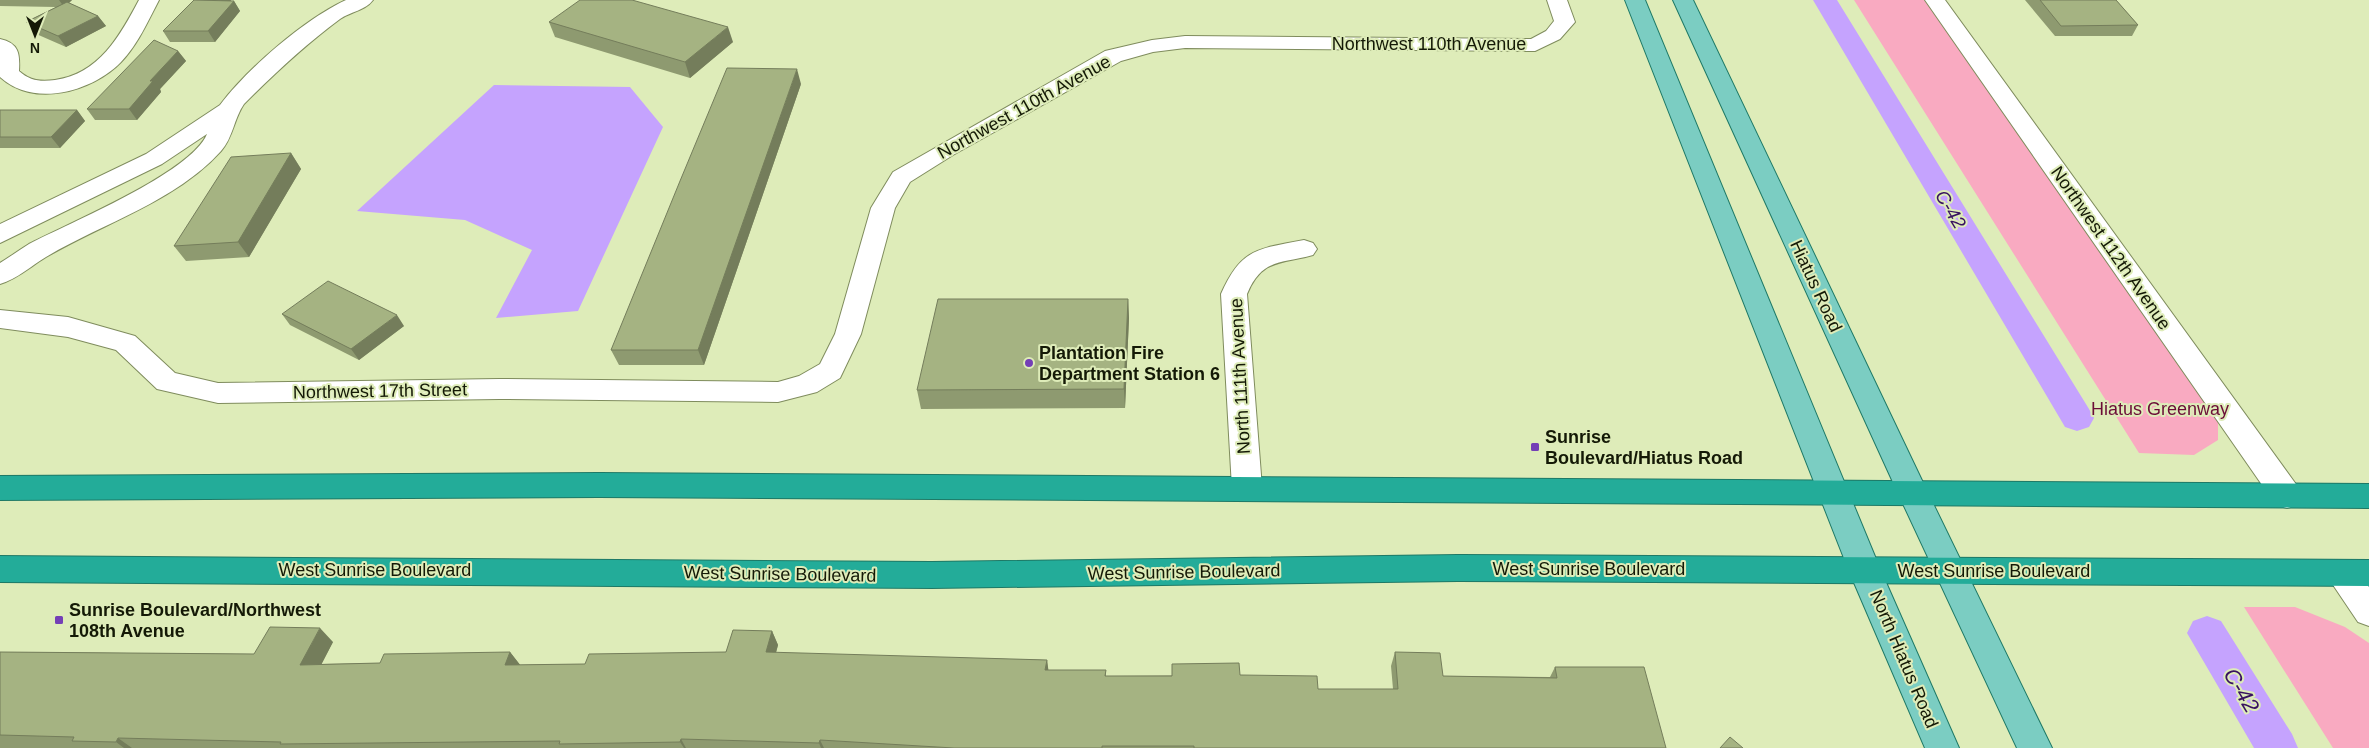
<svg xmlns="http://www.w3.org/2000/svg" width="2369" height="748" font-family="Arial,sans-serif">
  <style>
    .green { fill: #f9aac1 }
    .water { fill: #c5a3fe }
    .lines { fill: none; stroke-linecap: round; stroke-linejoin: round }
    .canal { fill: #c5a3fe; fill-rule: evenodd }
    .minor-casing { stroke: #7f8c5d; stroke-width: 2 }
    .major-casing { stroke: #1e7966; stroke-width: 2 }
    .highway-casing { stroke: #1e7966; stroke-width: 2 }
    .minor { fill: #fff; fill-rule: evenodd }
    .major { fill: #7bcdc2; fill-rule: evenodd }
    .highway { fill: #23ac99; fill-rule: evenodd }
    .wall { fill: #8e9a70 }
    .shaded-wall { fill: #747d5b }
    .building { fill: #a5b382; stroke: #747d5b }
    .poi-dot { fill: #743fb6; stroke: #deecb9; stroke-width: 2 }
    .labels { text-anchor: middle; stroke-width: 4; stroke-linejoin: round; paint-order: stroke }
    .street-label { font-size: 18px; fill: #141906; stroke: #deecb9 }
    .poi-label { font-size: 18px; font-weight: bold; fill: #141906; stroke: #deecb9; text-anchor: start }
    .park-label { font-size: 18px; fill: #6b0d37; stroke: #deecb9 }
    .water-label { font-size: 19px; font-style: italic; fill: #381160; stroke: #deecb9 }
    .near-water-label { font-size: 22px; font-style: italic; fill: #381160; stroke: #deecb9 }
  </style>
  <rect width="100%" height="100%" fill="#deecb9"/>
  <path class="green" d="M 1854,0 L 1925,0 L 2218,418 L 2218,440 L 2194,455 L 2139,453 Z
    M 2244,607 L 2295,607 L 2345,627 L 2369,643 L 2369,748 L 2333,748 Z"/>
  <path class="water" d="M 494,85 L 630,87 L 663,127 L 578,311 L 496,318 L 532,250 L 465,220 L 357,211 Z"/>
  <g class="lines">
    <path class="canal" d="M 1813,0 L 1837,0 L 2089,409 L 2094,418 L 2089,427 L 2077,431 L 2065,427 Z
      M 2207,616 L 2221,621 L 2292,734 L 2298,748 L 2254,748 L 2187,633 L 2193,621 Z"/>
    <g class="minor-casing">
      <path id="minor" d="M 139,0 L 159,0 C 148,21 138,44 121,62 C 92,92 33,108 0,77 L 0,39 C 19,43 20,54 19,71 C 30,81 41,82 55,80 C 99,74 120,36 139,0 Z
        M 346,0 L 373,0 C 366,10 350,12 340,19 C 305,45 275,73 244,104 C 234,118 233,138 221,151 C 175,202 103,223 46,257 C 31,266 17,279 0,284 L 0,263 C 10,257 19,250 29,244 C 69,223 191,173 207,134 L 162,164 L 0,243 L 0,224 L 146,154 L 220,105 C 248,68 305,19 346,0 Z
        M 1547,0 L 1567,0 L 1575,22 L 1560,39 L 1535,51 L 1185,48 L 1153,52 L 1121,61 L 953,155 L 910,182 L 895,208 L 861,334 L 840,378 L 817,392 L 778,402 L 499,399 L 218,403 L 157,389 L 116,350 L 68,337 L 0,328 L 0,310 L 68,317 L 135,336 L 175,373 L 218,383 L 499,379 L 778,382 L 799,376 L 820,364 L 835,334 L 871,208 L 893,172 L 1105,51 L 1152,40 L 1185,36 L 1531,39 L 1546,31 L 1554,21 Z
        M 1925,0 L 1945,0 L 2298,487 L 2302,496 L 2298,505 L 2287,508 L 2276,505 Z
        M 1304,240 L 1313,243 L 1317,249 L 1313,255 C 1281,264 1262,258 1247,294 L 1262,488 L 1257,496 L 1247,500 L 1237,496 L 1232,488 L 1221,294 C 1241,248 1258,249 1304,240 Z
        M 2341,560 L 2352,564 L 2369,587 L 2369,626 L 2358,622 L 2325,573 L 2330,564 Z"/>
    </g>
    <g class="major-casing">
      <path id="major" d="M 1625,0 L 1645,0 L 1881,571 L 1959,748 L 1925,748 L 1849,571 Z
        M 1673,0 L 1693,0 L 1927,491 L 2052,748 L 2017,748 L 1897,491 Z"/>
    </g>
    <g class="highway-casing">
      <path id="highway" d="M 599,473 L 2369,484 L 2369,508 L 599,497 L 0,500 L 0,476 Z
        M 1458,555 L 2369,560 L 2369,586 L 1458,581 L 932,588 L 0,582 L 0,556 L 932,562 Z"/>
    </g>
    <use href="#minor" class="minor"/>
    <use href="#major" class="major"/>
    <use href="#highway" class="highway"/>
  </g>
  <path class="wall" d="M 0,0 L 72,0 L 69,3 L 98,16 L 106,26 L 66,47 L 34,33 L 26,22 L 56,7 L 0,6 Z
    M 194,0 L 231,0 L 230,1 L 234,1 L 240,11 L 215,42 L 170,42 L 163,31 Z
    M 2025,0 L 2116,0 L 2138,25 L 2132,36 L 2055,36 Z
    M 549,22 L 733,42 L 690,78 L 555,37 Z
    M 178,51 L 186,61 L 160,89 L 161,92 L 137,120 L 95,120 L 87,109 Z
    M 801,84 L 704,365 L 619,365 L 611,350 Z
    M 0,110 L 77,110 L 85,121 L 60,148 L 0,148 Z
    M 291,153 L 301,169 L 249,257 L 186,261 L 174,246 Z
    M 1128,299 L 1129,318 L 1125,408 L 921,409 L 917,390 Z
    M 282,314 L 404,326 L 359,360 L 290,325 Z
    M 772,631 L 778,645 L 776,653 L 1047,660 L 1048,670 L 1106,670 L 1106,676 L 1240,675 L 1318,689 L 1393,689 L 1391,666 L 1395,652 L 1443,676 L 1550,677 L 1555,667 L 1666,748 L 0,748 L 0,652 L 254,654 L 333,642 L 321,664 L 380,663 L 510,652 L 520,665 L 585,664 L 726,652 Z"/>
  <path class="shaded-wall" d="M 59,0 L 72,0 L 64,7 Z
    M 221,0 L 231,0 L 229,7 L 234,1 L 240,11 L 215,42 L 208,31 Z
    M 98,16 L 106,26 L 66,47 L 58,36 Z
    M 728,27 L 733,42 L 690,78 L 685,62 Z
    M 178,51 L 186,61 L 160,89 L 161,92 L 137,120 L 129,109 L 150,81 Z
    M 797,69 L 801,84 L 704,365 L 698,350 Z
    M 77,110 L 85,121 L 60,148 L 51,137 Z
    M 291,153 L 301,169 L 249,257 L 238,242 Z
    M 1128,299 L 1129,318 L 1125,408 L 1124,389 Z
    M 397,315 L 404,326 L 359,360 L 351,349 Z
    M 320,628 L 333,642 L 314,679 L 300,665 Z
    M 772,631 L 778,645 L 772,666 L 766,652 Z
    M 510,652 L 521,666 L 505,665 Z
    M 1047,660 L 1049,674 L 1045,670 Z
    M 118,738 L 132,748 L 124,748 L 116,742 Z
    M 681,739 L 686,748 L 684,748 L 680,742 Z
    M 820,740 L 824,748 L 821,748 L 819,743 Z"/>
  <path class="building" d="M 194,0 L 234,1 L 208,31 L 163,31 Z
    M 580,0 L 632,0 L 728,27 L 685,62 L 549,22 Z
    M 2040,0 L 2116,0 L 2138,25 L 2061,26 Z
    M 67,2 L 98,16 L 58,36 L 26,22 Z
    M 154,40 L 178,51 L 150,81 L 153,81 L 129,109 L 87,109 Z
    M 727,68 L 797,69 L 698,350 L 611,350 L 680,181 Z
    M 0,110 L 77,110 L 51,137 L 0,137 Z
    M 291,153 L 238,242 L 174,246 L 231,157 Z
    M 328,281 L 397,315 L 351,349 L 282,314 Z
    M 938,299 L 1128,299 L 1124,389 L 917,390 Z
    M 270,627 L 320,628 L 300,665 L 380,663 L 384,654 L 510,652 L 505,665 L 585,664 L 589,654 L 726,652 L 733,630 L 772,631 L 766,652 L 1047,660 L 1045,670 L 1106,670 L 1105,676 L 1172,676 L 1172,664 L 1239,663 L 1240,675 L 1317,676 L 1318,689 L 1398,689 L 1395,652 L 1440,653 L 1443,676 L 1557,678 L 1555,667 L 1644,667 L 1666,748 L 1194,748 L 1194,746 L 1102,746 L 1102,748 L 954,748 L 820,740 L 819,743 L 681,739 L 680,742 L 559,744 L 560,741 L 280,744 L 281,742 L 118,738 L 116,742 L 72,741 L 74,737 L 0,735 L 0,652 L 254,654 Z
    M 1730,737 L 1743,748 L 1720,748 Z"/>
  <g class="poi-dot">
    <circle cx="1029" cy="363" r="5"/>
    <rect x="1530" y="442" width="10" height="10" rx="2.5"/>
    <rect x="54" y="615" width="10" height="10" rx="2.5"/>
  </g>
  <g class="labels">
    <g class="street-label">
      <text x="1429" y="50">Northwest 110th Avenue</text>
      <text transform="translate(1024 107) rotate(-29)" y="6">Northwest 110th Avenue</text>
      <text transform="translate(2111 248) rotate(55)" y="6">Northwest 112th Avenue</text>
      <text transform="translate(1816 286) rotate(65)" y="6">Hiatus Road</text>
      <text transform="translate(1240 376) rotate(-93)" y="6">North 111th Avenue</text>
      <text transform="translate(380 391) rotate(-1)" y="6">Northwest 17th Street</text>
      <text x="1589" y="575">West Sunrise Boulevard</text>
      <text x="375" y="576">West Sunrise Boulevard</text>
      <text x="1994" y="577">West Sunrise Boulevard</text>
      <text transform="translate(1184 572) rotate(-1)" y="6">West Sunrise Boulevard</text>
      <text transform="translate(780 574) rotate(1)" y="6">West Sunrise Boulevard</text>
      <text transform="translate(1904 659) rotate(67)" y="6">North Hiatus Road</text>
    </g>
    <g class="poi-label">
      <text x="1039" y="359">Plantation Fire<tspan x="1039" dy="21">Department Station 6</tspan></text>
      <text x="1545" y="443">Sunrise<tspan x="1545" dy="21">Boulevard/Hiatus Road</tspan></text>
      <text x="69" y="616">Sunrise Boulevard/Northwest<tspan x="69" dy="21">108th Avenue</tspan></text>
    </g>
    <g class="park-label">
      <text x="2160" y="415">Hiatus Greenway</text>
    </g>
    <g class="water-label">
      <text transform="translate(1951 209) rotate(59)" y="7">C-42</text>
    </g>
    <g class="near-water-label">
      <text transform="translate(2242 690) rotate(59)" y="8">C-42</text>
    </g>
  </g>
  <g transform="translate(35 35) rotate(180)" stroke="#deecb9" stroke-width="4" paint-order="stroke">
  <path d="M0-4L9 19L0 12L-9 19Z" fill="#141906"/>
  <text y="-8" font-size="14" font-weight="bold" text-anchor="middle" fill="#141906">N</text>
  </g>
</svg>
